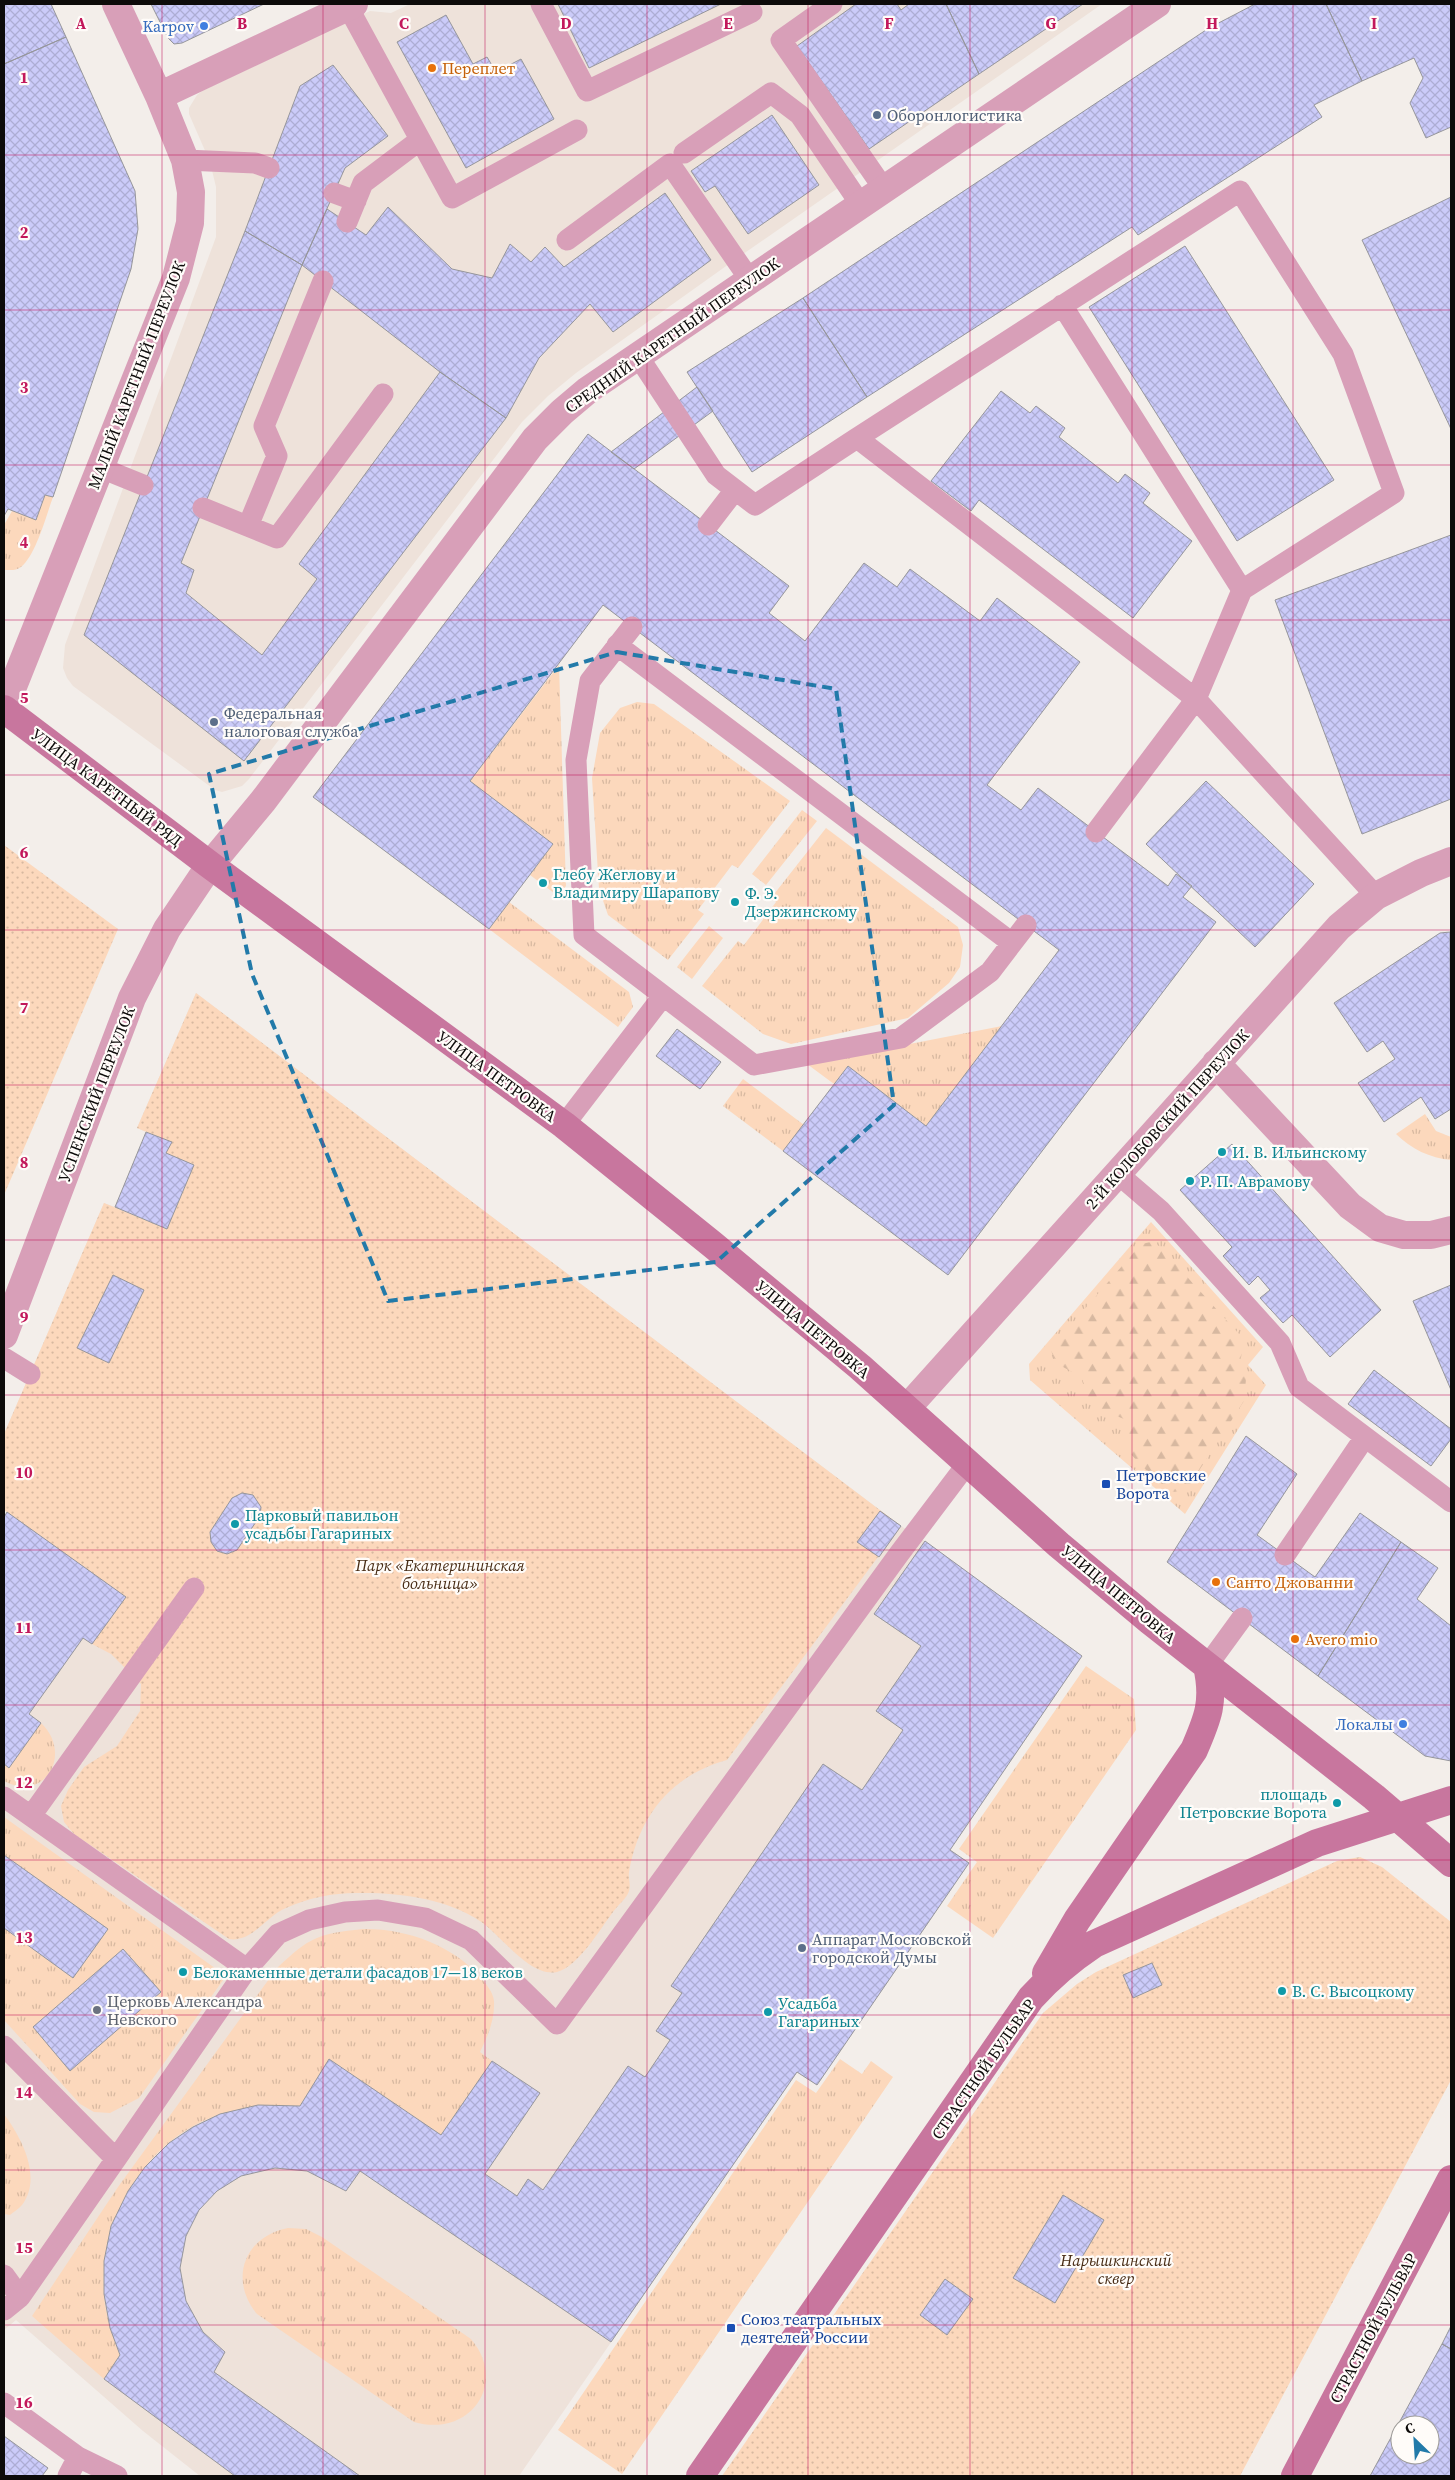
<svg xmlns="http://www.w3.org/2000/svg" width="1455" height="2480" font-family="'Source Serif 4',serif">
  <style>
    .built { fill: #eee2da }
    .grass { fill: url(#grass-tufts); fill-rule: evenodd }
    .forest { fill: url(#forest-firs) }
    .park { fill: url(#park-dots) }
    .building { fill: url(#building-cross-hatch); stroke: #96969b; fill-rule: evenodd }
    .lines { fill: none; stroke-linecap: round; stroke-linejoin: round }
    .lane { stroke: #d89fb8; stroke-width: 21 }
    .street { stroke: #d89fb8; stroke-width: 28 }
    .secondary { stroke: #c8769e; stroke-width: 28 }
    .marked { fill: none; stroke: #227aa9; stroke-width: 4; stroke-dasharray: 10 6; stroke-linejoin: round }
    .grid { fill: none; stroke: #c2185b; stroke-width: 1; stroke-opacity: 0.55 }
    .shop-dot { fill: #3f7fe0; stroke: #fffcf9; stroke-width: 2 }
    .food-dot { fill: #e8710a; stroke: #fffcf9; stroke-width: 2 }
    .service-dot { fill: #5c6f8a; stroke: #fffcf9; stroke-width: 2 }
    .culture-dot { fill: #0f9aa8; stroke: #fffcf9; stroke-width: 2 }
    .transit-dot { fill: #1a4fb4; stroke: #fffcf9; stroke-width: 2 }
    .worship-dot { fill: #6b7280; stroke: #fffcf9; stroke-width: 2 }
    .labels { text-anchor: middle; stroke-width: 4.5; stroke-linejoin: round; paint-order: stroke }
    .shop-label { font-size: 16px; fill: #366cbe; stroke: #fffcf9; text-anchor: end }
    .food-label { font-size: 16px; fill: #c56008; stroke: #fffcf9; text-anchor: start }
    .service-label { font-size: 16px; fill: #4e5e75; stroke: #fffcf9; text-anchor: start }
    .street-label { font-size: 16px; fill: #0d0b0a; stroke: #fffcf9 }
    .culture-label { font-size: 16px; fill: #0d838f; stroke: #fffcf9; text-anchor: start }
    .transit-label { font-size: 16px; fill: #164399; stroke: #fffcf9; text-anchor: start }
    .park-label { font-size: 16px; font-style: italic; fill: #482c15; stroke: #fffcf9 }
    .worship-label { font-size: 16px; fill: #5b616d; stroke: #fffcf9; text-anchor: start }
    .grid-label { font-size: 16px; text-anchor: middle; font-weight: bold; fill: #c2185b; stroke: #fffcf9; stroke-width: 4.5; stroke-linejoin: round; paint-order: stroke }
  </style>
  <defs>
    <pattern id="grass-tufts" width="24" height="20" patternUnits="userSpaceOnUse" patternTransform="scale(1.25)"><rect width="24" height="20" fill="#fcd8bc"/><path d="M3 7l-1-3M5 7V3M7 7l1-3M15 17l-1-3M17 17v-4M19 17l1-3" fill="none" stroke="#d7b8a0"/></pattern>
    <pattern id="forest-firs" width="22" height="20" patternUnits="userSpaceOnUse" patternTransform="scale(1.25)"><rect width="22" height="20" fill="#fcd8bc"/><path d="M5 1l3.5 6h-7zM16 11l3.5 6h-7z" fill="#d7b8a0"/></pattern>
    <pattern id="park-dots" width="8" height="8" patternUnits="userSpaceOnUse" patternTransform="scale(1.25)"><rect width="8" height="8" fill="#fcd8bc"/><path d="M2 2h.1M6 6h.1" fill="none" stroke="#d7b8a0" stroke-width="1.8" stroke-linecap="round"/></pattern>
    <pattern id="building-cross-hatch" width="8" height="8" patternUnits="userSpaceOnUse" patternTransform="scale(1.25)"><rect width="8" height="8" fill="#cbcbf9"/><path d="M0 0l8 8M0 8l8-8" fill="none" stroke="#adadd4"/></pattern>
  </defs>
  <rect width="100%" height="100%" fill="#f3eeea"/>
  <path class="built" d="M 410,4 L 1102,4 L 736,259 L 576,373 L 548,396 L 522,422 L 249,779 L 242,786 L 222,792 L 215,790 L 73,686 L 67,678 L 63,668 L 65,645 L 216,237 L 216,187 L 210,162 L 189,114 L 189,108 L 197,95 L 202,91 L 370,11 L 391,13 Z
    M 196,993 L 901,1526 L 925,1541 L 1082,1656 L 950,1850 L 969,1863 L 817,2085 L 797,2072 L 519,2476 L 200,2476 L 143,2431 L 16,2320 L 4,2330 L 4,1517 L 7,1512 L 4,1510 L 4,1434 L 104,1203 L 115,1207 L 146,1132 L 137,1128 Z"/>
  <path class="grass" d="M 45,495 L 53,497 C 46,516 36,555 21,567 C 16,571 11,570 5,570 L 4,525 L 12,511 Z
    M 559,665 L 566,886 L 558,896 L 530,875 L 553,844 L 470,781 Z
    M 637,702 L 654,704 L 790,801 L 738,868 L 732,865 L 698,910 L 704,914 L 668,960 L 608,915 L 599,889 L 592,778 L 600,733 L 620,708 Z
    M 802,810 L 817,821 L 766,885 L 752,874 Z
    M 826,828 L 958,927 L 963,945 L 960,967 L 949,983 L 908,1018 L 791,1044 L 763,1034 L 702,986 L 738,941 L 744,945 L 776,902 L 771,898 Z
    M 509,902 L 629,992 L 633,1007 L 618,1027 L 489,929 Z
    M 709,926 L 723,938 L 692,979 L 677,967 Z
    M 1002,1026 L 926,1126 L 848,1066 L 834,1084 L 807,1064 Z
    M 743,1079 L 804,1125 L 783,1151 L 723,1106 Z
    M 1425,1114 L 1436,1131 L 1451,1137 L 1451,1160 C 1430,1158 1411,1149 1396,1134 Z
    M 1151,1222 L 1263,1347 L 1248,1365 L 1266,1385 L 1185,1514 L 1030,1380 L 1029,1364 Z
    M 1086,1666 L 1134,1699 L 1136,1730 L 993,1938 L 947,1906 L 977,1862 L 959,1849 Z
    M 41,1723 C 73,1753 46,1803 4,1781 L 4,1764 L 9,1767 Z
    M 4,1817 L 226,1976 L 139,2098 L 110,2113 L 94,2112 L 80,2104 L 4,2020 L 4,1928 L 73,1978 L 108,1929 L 4,1855 ZM 123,1949 L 160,1992 L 33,2027 Z
    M 363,1929 C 405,1928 453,1945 481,1978 C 486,1984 493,1992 494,2001 C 495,2019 488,2036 480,2052 L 492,2061 L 441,2135 L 329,2059 L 300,2106 C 273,2106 247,2106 221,2114 C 146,2138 100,2217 104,2293 C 105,2315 113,2335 120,2355 L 104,2379 L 32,2316 L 118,2187 L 277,1968 C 310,1937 317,1934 363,1929 Z
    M 840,2059 L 862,2074 L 871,2061 L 893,2077 L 622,2474 L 558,2430 L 796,2080 L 816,2093 Z
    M 4,2114 C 21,2137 43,2177 22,2205 C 19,2209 13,2212 10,2215 L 4,2214 Z
    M 288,2228 L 306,2229 L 322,2237 L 471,2339 C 509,2384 469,2438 414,2422 L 257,2314 C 228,2279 245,2236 288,2228 Z"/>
  <path class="forest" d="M 1151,1242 L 1159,1246 L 1239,1334 L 1244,1344 L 1239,1366 L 1246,1379 L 1244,1401 L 1191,1483 L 1183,1491 L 1171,1492 C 1161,1482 1126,1456 1126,1443 C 1125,1433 1130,1433 1126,1420 L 1094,1406 L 1085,1397 L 1085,1387 L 1081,1376 C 1066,1368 1053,1366 1051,1348 L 1141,1244 Z"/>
  <path class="park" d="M 4,845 L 118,929 L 4,1195 Z
    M 196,993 L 901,1526 L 727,1760 C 672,1775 639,1815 629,1872 C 628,1878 631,1885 629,1891 C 627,1898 617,1906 613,1912 C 600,1929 579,1966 557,1972 C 530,1978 501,1935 480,1921 C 446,1898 396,1892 356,1893 C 333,1893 308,1898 286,1908 C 266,1916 252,1943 229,1939 L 74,1834 L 64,1822 L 61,1806 L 68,1790 L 84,1767 L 117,1746 L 140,1711 L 141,1684 L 111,1654 L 92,1644 L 125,1597 L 4,1510 L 4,1434 L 104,1203 L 167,1229 L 194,1165 L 166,1153 L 171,1142 L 137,1128 Z
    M 1360,1857 L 1382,1867 L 1451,1922 L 1451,2080 L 1240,2476 L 722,2476 L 1043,2013 L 1077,1984 L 1096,1972 L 1337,1861 Z"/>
  <path class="building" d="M 4,4 L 51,4 L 66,37 L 4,64 Z
    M 151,4 L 264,4 L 182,43 L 174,44 L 168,38 Z
    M 558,4 L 721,4 L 589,68 Z
    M 856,4 L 897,4 L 901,10 L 909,4 L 946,4 L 979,74 L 869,149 L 797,46 Z
    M 946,4 L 1083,4 L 979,74 Z
    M 1255,4 L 1326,4 L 1362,81 L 1314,105 L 1322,117 L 1138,235 L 1132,227 L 867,397 L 803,298 L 1209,28 Z
    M 1326,4 L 1451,4 L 1451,127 L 1426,138 L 1410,103 L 1423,78 L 1414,58 L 1362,81 Z
    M 446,15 L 473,64 L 487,57 L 496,72 L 521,59 L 554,119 L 466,168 L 397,42 Z
    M 66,37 L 135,191 L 138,229 L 131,269 L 53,497 L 45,495 L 36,520 L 8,509 L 4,516 L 4,64 Z
    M 333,65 L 388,136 L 345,168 L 302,265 L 245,231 L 300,86 Z
    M 772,115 L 819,185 L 748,234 L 715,186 L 705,192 L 691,171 Z
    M 665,193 L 711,260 L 613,332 L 590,304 L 539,358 L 506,418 L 440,372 L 302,265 L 327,209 L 366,235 L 388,207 L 452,269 L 492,278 L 510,244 L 531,262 L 545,247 L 564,267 Z
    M 1451,197 L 1451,429 L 1362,240 Z
    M 245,231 L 302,265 L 181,563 L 194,570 L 186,593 L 262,655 L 317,579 L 299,564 L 440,372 L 506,418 L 244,761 L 84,635 Z
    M 1185,246 L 1334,480 L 1237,541 L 1089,307 Z
    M 803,298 L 867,397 L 752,472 L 687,372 Z
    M 697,387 L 713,411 L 634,469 L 611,452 Z
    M 1001,391 L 1030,413 L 1036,406 L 1065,428 L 1059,437 L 1118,483 L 1125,474 L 1150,493 L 1143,503 L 1192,541 L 1133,618 L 979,500 L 971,511 L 931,481 Z
    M 588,434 L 789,586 L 769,613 L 805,641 L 864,563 L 897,587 L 910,569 L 980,621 L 997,598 L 1080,662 L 987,785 L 1021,810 L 1038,788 L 1168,886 L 1176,874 L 1192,886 L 1183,897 L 1216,922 L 948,1275 L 783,1151 L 848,1066 L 926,1126 L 1059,950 L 603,605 L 470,781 L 553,844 L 489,929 L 313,797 Z
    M 1451,535 L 1451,799 L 1362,834 L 1275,600 Z
    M 1206,781 L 1314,884 L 1255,947 L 1146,844 Z
    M 1450,932 L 1451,1109 L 1435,1119 L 1421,1097 L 1384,1122 L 1358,1083 L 1395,1059 L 1383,1041 L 1367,1052 L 1334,1003 L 1440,933 Z
    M 677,1029 L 721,1062 L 700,1089 L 656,1056 Z
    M 146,1132 L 172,1142 L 166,1153 L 194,1165 L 167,1229 L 115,1207 Z
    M 1232,1144 L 1381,1310 L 1330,1357 L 1292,1315 L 1283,1323 L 1260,1298 L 1270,1290 L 1258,1276 L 1249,1285 L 1223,1256 L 1232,1247 L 1180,1190 Z
    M 113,1275 L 144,1290 L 109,1363 L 77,1348 Z
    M 1451,1285 L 1451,1390 L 1413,1301 Z
    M 1374,1370 L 1451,1429 L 1451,1439 L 1431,1466 L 1348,1404 Z
    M 1246,1436 L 1297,1474 L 1257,1535 L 1315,1577 L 1360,1513 L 1401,1542 L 1318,1676 L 1167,1562 Z
    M 242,1493 L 253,1495 L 261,1507 L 260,1516 L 237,1550 L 227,1554 L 217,1551 L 211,1542 L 210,1532 L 232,1498 Z
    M 880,1511 L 901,1526 L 879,1557 L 857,1542 Z
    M 7,1512 L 126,1597 L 92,1644 L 83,1638 L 29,1714 L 41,1723 L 9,1768 L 4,1764 L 4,1517 Z
    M 925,1541 L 1082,1656 L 950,1850 L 969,1863 L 817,2085 L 797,2072 L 611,2342 L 360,2171 L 346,2191 L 307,2171 L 275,2168 L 241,2176 L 217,2191 L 199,2210 L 186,2236 L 180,2268 L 186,2301 L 203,2332 L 225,2352 L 214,2372 L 360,2476 L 235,2476 L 104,2379 L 120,2355 L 110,2328 L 104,2294 L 104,2261 L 111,2226 L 128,2191 L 145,2167 L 169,2143 L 193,2127 L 220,2114 L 258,2105 L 300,2106 L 329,2059 L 441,2135 L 492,2061 L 540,2093 L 485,2174 L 517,2196 L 528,2179 L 543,2190 L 628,2066 L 645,2077 L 670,2040 L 656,2031 L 682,1993 L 671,1986 L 823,1764 L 862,1790 L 903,1730 L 876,1711 L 921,1646 L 874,1614 Z
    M 1401,1542 L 1438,1568 L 1417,1599 L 1451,1626 L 1451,1761 L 1425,1756 L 1318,1676 Z
    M 4,1855 L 108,1929 L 73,1978 L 4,1928 Z
    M 123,1949 L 161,1992 L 70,2071 L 33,2027 Z
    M 1152,1963 L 1162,1985 L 1133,1998 L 1123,1975 Z
    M 1063,2195 L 1104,2220 L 1055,2303 L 1013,2278 Z
    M 945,2279 L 973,2299 L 947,2335 L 920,2315 Z
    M 1451,2326 L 1451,2349 L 1442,2344 Z
    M 1442,2344 L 1451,2349 L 1451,2476 L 1370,2476 ZM 1400,2425 L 1430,2425 L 1430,2455 L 1400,2455 Z
    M 4,2436 L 48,2468 L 42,2476 L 4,2476 Z"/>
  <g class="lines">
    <path class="lane" d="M 541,4 L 587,91 L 752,12
      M 832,4 L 781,40 L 884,189
      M 348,7 L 452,198 L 577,130
      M 684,153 L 771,93 L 800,115 L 861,205
      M 185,160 L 255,163 L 269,168
      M 334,193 L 356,201
      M 347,222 L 363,183 L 420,140
      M 567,240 L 670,164 L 750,280
      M 1062,305 L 1242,590
      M 638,356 L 716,475 L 755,505 L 857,438 L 1196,699 L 1376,896
      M 857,438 L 1240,191 L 1343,354 L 1394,493 L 1242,590 L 1196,699 L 1096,832
      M 101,468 L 143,485
      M 203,508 L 277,538 L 383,394
      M 708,525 L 735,490
      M 248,526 L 277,456 L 264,426 L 323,281
      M 632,627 L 590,681 L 576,760 L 584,935 L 754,1065 L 901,1038 L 990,972 L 1026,925
      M 617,645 L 1012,943
      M 564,1125 L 663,996
      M 1118,1174 L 1161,1211 L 1280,1343 L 1299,1387 L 1451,1502
      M 4,1358 L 30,1374
      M 1285,1555 L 1365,1437
      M 1207,1666 L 1242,1618
      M 4,1797 L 247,1969
      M 31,1816 L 194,1588
      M 4,2046 L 116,2159 L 247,1969 L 278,1934 L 309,1920 L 345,1912 L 378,1910 L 425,1918 L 471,1940 L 557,2024 L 899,1554 L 967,1464
      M 4,2275 L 20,2297 L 116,2159
      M 4,2310 L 20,2297
      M 4,2403 L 78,2457 L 68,2476
      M 78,2457 L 117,2476"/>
    <path class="street" d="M 159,96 L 354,4
      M 4,709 L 176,278 L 190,223 L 191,192 L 185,160 L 159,96 L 116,4
      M 1216,1063 L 1350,1206 L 1380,1228 L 1404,1235 L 1431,1235 L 1451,1230
      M 4,1335 L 132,998 L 167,929 L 210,865 L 263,801 L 535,439 L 562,412 L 588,390 L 1157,4
      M 907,1408 L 1339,927 L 1376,896 L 1421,873 L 1451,861"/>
    <path class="secondary" d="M 4,709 L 210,865 L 564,1125 L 713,1245 L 860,1367 L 1059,1545 L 1150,1621 L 1374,1797 L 1451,1863
      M 1046,1973 L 1077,1920 L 1194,1750 C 1208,1718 1215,1701 1207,1666
      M 700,2476 L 1031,1998 C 1050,1977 1070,1960 1094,1944 L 1317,1843 L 1451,1800
      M 1295,2476 L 1451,2179"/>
  </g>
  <path class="marked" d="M 617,652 L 836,689 L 894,1105 L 716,1262 L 388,1301 L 252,974 L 209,774 Z"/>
  <path class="grid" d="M 162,4 L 162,2476M 323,4 L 323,2476M 485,4 L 485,2476M 647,4 L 647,2476M 808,4 L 808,2476M 970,4 L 970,2476M 1132,4 L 1132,2476M 1293,4 L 1293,2476M 4,155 L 1451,155M 4,310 L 1451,310M 4,465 L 1451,465M 4,620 L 1451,620M 4,775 L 1451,775M 4,930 L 1451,930M 4,1085 L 1451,1085M 4,1240 L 1451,1240M 4,1395 L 1451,1395M 4,1550 L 1451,1550M 4,1705 L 1451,1705M 4,1860 L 1451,1860M 4,2015 L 1451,2015M 4,2170 L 1451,2170M 4,2325 L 1451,2325"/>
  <g class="shop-dot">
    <circle cx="204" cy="26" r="5"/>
    <circle cx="1403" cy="1724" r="5"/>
  </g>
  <g class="food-dot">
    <circle cx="432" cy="68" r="5"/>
    <circle cx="1216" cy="1582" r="5"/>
    <circle cx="1295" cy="1639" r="5"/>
  </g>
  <g class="service-dot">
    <circle cx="877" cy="115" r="5"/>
    <circle cx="214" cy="722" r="5"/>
    <circle cx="802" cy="1948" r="5"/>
  </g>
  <g class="culture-dot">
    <circle cx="543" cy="883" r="5"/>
    <circle cx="735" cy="902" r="5"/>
    <circle cx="1222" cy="1152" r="5"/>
    <circle cx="1190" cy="1181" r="5"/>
    <circle cx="235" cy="1524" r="5"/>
    <circle cx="1337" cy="1803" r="5"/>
    <circle cx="183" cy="1972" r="5"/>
    <circle cx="1282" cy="1991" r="5"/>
    <circle cx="768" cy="2012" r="5"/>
  </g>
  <g class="transit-dot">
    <rect x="1101" y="1479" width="10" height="10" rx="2.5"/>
    <rect x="726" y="2323" width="10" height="10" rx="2.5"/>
  </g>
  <circle class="worship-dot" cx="97" cy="2010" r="5"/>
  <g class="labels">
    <g class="shop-label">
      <text x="194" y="32">Karpov</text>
      <text x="1393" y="1730">Локалы</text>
    </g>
    <g class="food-label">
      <text x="442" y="74">Переплет</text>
      <text x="1226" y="1588">Санто Джованни</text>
      <text x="1305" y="1645">Avero mio</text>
    </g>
    <g class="service-label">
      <text x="887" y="121">Оборонлогистика</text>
      <text x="224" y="719">Федеральная<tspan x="224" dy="18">налоговая служба</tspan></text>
      <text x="812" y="1945">Аппарат Московской<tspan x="812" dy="18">городской Думы</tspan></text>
    </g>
    <g class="street-label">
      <text transform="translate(672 335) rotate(-35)" y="6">СРЕДНИЙ КАРЕТНЫЙ ПЕРЕУЛОК</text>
      <text transform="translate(136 375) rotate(-69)" y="6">МАЛЫЙ КАРЕТНЫЙ ПЕРЕУЛОК</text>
      <text transform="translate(107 787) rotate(37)" y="6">УЛИЦА КАРЕТНЫЙ РЯД</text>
      <text transform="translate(497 1076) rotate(36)" y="6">УЛИЦА ПЕТРОВКА</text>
      <text transform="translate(96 1094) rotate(-69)" y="6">УСПЕНСКИЙ ПЕРЕУЛОК</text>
      <text transform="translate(1167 1119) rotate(-48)" y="6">2-Й КОЛОБОВСКИЙ ПЕРЕУЛОК</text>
      <text transform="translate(813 1329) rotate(40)" y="6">УЛИЦА ПЕТРОВКА</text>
      <text transform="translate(1119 1594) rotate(40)" y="6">УЛИЦА ПЕТРОВКА</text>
      <text transform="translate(983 2069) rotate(-55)" y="6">СТРАСТНОЙ БУЛЬВАР</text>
      <text transform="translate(1373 2328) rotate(-62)" y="6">СТРАСТНОЙ БУЛЬВАР</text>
    </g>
    <g class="culture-label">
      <text x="553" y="880">Глебу Жеглову и<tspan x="553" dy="18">Владимиру Шарапову</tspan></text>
      <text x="745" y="899">Ф. Э.<tspan x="745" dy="18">Дзержинскому</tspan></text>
      <text x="1232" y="1158">И. В. Ильинскому</text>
      <text x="1200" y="1187">Р. П. Аврамову</text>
      <text x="245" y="1521">Парковый павильон<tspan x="245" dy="18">усадьбы Гагариных</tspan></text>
      <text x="1327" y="1800" text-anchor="end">площадь<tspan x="1327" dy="18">Петровские Ворота</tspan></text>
      <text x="193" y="1978">Белокаменные детали фасадов 17—18 веков</text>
      <text x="1292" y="1997">В. С. Высоцкому</text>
      <text x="778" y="2009">Усадьба<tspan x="778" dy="18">Гагариных</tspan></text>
    </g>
    <g class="transit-label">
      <text x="1116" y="1481">Петровские<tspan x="1116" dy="18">Ворота</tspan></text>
      <text x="741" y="2325">Союз театральных<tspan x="741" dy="18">деятелей России</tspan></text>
    </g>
    <g class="park-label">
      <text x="440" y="1571">Парк «Екатерининская<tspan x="440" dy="18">больница»</tspan></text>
      <text x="1116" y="2266">Нарышкинский<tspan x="1116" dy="18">сквер</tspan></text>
    </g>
    <g class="worship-label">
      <text x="107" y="2007">Церковь Александра<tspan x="107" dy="18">Невского</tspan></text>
    </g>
  </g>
  <g class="grid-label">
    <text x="81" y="29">A</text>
    <text x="242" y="29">B</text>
    <text x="404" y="29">C</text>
    <text x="566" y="29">D</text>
    <text x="728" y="29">E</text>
    <text x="889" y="29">F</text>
    <text x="1051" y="29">G</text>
    <text x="1212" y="29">H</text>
    <text x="1374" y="29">I</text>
    <text x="24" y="83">1</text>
    <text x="24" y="238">2</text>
    <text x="24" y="393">3</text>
    <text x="24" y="548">4</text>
    <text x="24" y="703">5</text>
    <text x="24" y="858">6</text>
    <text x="24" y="1013">7</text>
    <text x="24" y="1168">8</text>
    <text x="24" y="1323">9</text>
    <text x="24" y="1478">10</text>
    <text x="24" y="1633">11</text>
    <text x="24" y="1788">12</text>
    <text x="24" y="1943">13</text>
    <text x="24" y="2098">14</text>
    <text x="24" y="2253">15</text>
    <text x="24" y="2408">16</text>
  </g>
  <rect width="1455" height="2480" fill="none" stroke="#0d0b0a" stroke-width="10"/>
  <g transform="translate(1415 2440) rotate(335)"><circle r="24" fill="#fffcf9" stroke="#9e9c99"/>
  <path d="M0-4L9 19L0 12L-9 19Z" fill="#227aa9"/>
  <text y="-8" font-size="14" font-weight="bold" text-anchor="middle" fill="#0d0b0a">С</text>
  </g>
</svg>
